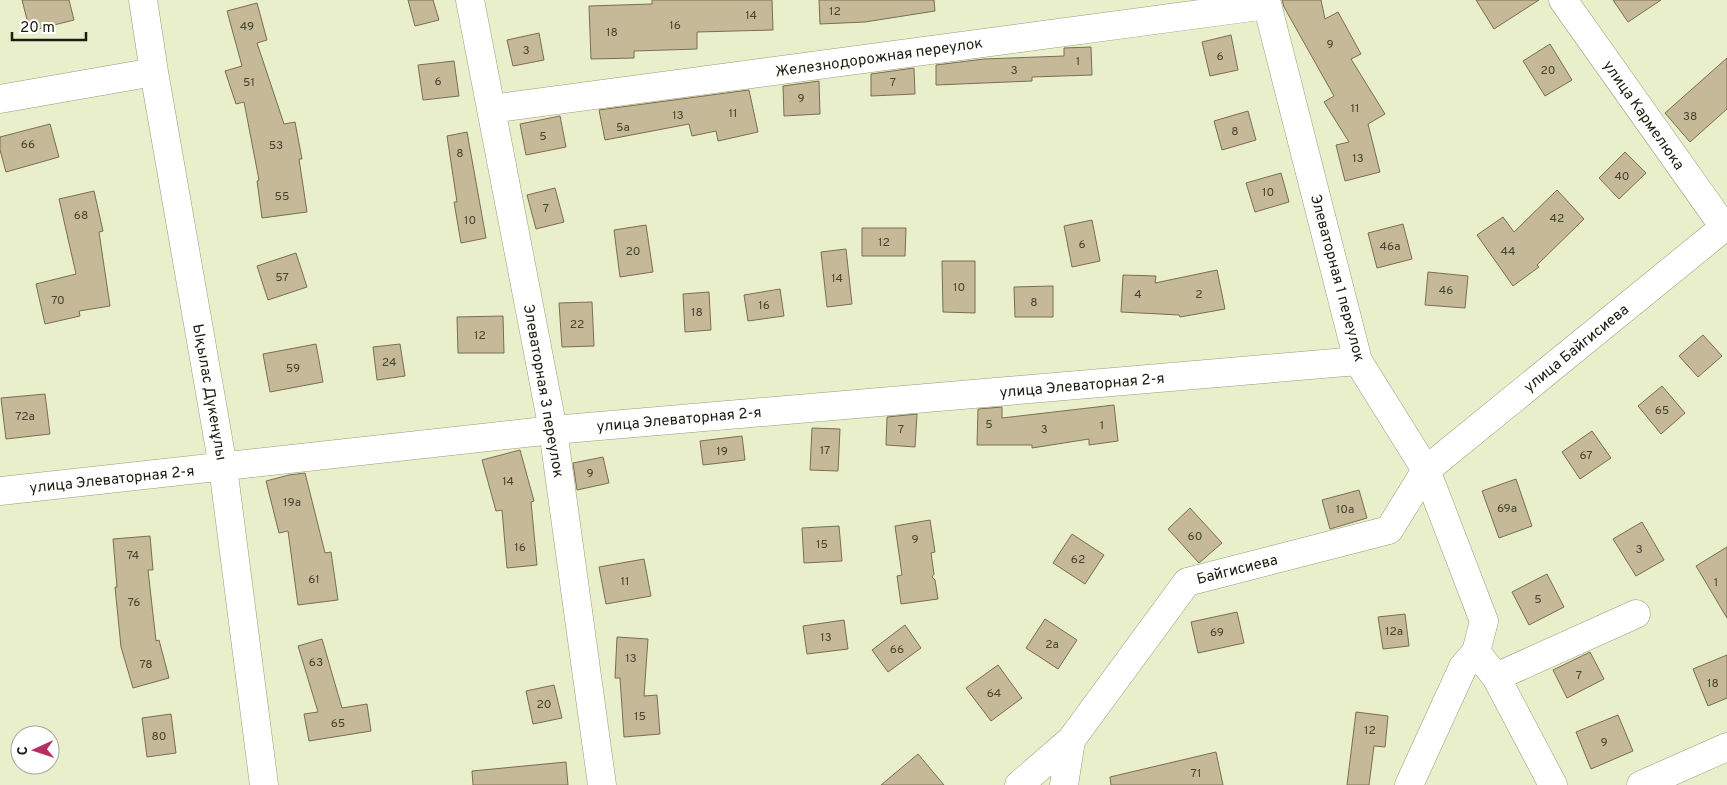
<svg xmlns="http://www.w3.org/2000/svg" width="1727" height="785" font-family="Overpass,sans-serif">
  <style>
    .building { fill: #c5b998; stroke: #796e4f }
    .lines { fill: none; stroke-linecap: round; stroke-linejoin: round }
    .minor-casing { stroke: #989b7a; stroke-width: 29 }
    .minor { stroke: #fff; stroke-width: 28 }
    .labels { text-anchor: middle; stroke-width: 4.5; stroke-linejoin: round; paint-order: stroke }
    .number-label { font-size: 12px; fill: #464432 }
    .street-label { font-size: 15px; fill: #1c1d10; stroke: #fff }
  </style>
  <rect width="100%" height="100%" fill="#eaefcb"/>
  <path class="building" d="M 22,0 L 69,0 L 74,20 L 30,31 Z
    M 408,0 L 433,0 L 439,20 L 415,26 Z
    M 652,0 L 772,0 L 773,30 L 697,32 L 697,49 L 634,51 L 634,58 L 591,59 L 589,6 L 652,4 Z
    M 819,0 L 934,0 L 935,11 L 865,22 L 820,24 Z
    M 1282,0 L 1321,0 L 1325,19 L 1338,12 L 1361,54 L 1351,59 L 1385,114 L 1368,124 L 1380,172 L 1345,181 L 1336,145 L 1349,142 L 1324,102 L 1334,96 L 1284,7 Z
    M 1476,0 L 1539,0 L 1494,29 Z
    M 1613,0 L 1661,0 L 1628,22 Z
    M 257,3 L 267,40 L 257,43 L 284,124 L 295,122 L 302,159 L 299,159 L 307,212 L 262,218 L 257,181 L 259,180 L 244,102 L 236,104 L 225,71 L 242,66 L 227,11 Z
    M 539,33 L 544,60 L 513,66 L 507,40 Z
    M 1231,35 L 1238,70 L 1210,76 L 1202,42 Z
    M 1550,44 L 1572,80 L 1545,96 L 1523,61 Z
    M 1091,47 L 1092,75 L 1032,77 L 1032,81 L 936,85 L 936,65 L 984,59 L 1064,56 L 1064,48 Z
    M 1727,58 L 1727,109 L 1690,142 L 1665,113 Z
    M 454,61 L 459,96 L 423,100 L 418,65 Z
    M 914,68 L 915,94 L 871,96 L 871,74 Z
    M 819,81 L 820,114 L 784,116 L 783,86 Z
    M 749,90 L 758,132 L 718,141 L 716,131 L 692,136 L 689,124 L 605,140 L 599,110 Z
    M 1248,111 L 1256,140 L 1222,150 L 1214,121 Z
    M 560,116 L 566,147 L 526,155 L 520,124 Z
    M 50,124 L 59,157 L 6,172 L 0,150 L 0,137 Z
    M 467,132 L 486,238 L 461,243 L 454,202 L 457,202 L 447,136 Z
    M 1625,152 L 1646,173 L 1619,199 L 1599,178 Z
    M 1281,173 L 1289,202 L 1255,212 L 1246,183 Z
    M 555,188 L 564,222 L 536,229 L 527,195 Z
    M 1557,190 L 1584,219 L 1537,265 L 1539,267 L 1513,286 L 1477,235 L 1503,217 L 1514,232 Z
    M 94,191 L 103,231 L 99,232 L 110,306 L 79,311 L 80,316 L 45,324 L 36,284 L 76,274 L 59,199 Z
    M 1092,220 L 1100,261 L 1072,267 L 1064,226 Z
    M 1403,224 L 1412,259 L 1377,268 L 1368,233 Z
    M 646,225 L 653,272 L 620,277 L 614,230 Z
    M 862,228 L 906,228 L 905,256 L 862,256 Z
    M 846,249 L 852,304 L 827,307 L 821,252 Z
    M 296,253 L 307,287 L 268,300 L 257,266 Z
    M 942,261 L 975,261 L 975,313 L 943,312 Z
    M 1217,270 L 1225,309 L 1180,317 L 1179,315 L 1121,312 L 1123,275 L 1156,276 L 1155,283 Z
    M 1428,272 L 1468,276 L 1465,308 L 1425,305 Z
    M 1053,286 L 1053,317 L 1015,317 L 1014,287 Z
    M 780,289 L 784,316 L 748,321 L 744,295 Z
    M 709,292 L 711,330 L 685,332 L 683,294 Z
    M 592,302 L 594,346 L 562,347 L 559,303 Z
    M 503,316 L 504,353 L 458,353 L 457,317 Z
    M 1703,335 L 1722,356 L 1698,377 L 1679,356 Z
    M 316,344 L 323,382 L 270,392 L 263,354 Z
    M 400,344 L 405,376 L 377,380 L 373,347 Z
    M 1662,386 L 1685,413 L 1661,434 L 1638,406 Z
    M 45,394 L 50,434 L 6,439 L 1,398 Z
    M 1114,405 L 1118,441 L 1089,445 L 1089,439 L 1032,448 L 1032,445 L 977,445 L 978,409 L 1002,407 L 1002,418 Z
    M 917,414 L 915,447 L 886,445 L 887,417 Z
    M 812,428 L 840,429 L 838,471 L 810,470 Z
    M 1592,431 L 1611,458 L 1580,479 L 1562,452 Z
    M 742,436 L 745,460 L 703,465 L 700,441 Z
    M 520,450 L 534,501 L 531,502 L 537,565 L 507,568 L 502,510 L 496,511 L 482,460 Z
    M 603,457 L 609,483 L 577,490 L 573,463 Z
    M 305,473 L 325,553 L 331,552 L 338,600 L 298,605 L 288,531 L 279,533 L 266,481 L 289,475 Z
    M 1516,479 L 1532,526 L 1499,538 L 1482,491 Z
    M 1359,490 L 1367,518 L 1330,529 L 1322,500 Z
    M 1190,508 L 1222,543 L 1199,563 L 1168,529 Z
    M 930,520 L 935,552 L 931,553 L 934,574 L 932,577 L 935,580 L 938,599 L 901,604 L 897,576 L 902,575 L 895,526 Z
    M 1642,522 L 1664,560 L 1636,576 L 1613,539 Z
    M 839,526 L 842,561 L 804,563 L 802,528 Z
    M 1072,534 L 1104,555 L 1085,584 L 1053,563 Z
    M 150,536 L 153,570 L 148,570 L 156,641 L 159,640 L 169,678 L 133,688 L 121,647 L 115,587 L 117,587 L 113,539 Z
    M 1727,547 L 1727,618 L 1696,566 Z
    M 644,559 L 651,596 L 606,604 L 599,567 Z
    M 1547,574 L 1564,607 L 1529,625 L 1512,592 Z
    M 1237,612 L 1244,643 L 1198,653 L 1191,622 Z
    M 1405,614 L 1409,646 L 1383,649 L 1378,617 Z
    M 1045,619 L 1077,640 L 1058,669 L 1026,648 Z
    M 844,620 L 848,649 L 807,654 L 803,626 Z
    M 905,625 L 921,648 L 888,672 L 872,650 Z
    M 617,637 L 648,639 L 644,696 L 657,695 L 660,734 L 624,737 L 620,678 L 615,678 Z
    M 322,639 L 342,708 L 367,704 L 371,731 L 309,741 L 304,714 L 318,712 L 298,646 Z
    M 1590,652 L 1604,679 L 1567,698 L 1553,670 Z
    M 1727,655 L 1727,698 L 1708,706 L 1693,669 Z
    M 998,665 L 1022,698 L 991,721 L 966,688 Z
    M 554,685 L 562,718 L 533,724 L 526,691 Z
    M 1356,712 L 1388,716 L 1385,747 L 1374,746 L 1369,785 L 1347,785 Z
    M 171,714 L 176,753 L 147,757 L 142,718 Z
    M 1618,715 L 1633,751 L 1591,769 L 1576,732 Z
    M 1216,752 L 1223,785 L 1111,785 L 1110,777 Z
    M 918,754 L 944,785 L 881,785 Z
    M 566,762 L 568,785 L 473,785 L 472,771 Z"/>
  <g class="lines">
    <g class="minor-casing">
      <path id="minor" d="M 143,0 L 154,72 L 223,467 L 264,785
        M 470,0 L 553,430 L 602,785
        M 1266,0 L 1358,361 L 1426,470 L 1484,621 L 1476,652 L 1463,667 L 1409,785
        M 1563,0 L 1724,227 L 1727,227
        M 0,99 L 154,72
        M 491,109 L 1267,5
        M 0,491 L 553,430 L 1358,361
        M 1476,652 L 1496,677 L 1553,785
        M 1496,677 L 1636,614
        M 1019,785 L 1071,740 L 1187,582 L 1389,530 L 1426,470 L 1727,225
        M 1064,785 L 1071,740
        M 1641,785 L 1727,747"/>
    </g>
    <use href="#minor" class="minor"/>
  </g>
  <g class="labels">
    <g class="number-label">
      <text x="835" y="15">12</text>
      <text x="751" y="19">14</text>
      <text x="675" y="29">16</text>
      <text x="247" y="30">49</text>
      <text x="612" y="36">18</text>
      <text x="1330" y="48">9</text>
      <text x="526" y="54">3</text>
      <text x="1220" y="60">6</text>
      <text x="1078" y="65">1</text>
      <text x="1014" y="74">3</text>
      <text x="1548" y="74">20</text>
      <text x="438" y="85">6</text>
      <text x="249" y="86">51</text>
      <text x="893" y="86">7</text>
      <text x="801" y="102">9</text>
      <text x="1355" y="112">11</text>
      <text x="733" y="117">11</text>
      <text x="678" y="119">13</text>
      <text x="1690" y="120">38</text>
      <text x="623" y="131">5а</text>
      <text x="1235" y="135">8</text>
      <text x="543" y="140">5</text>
      <text x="28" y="148">66</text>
      <text x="276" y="149">53</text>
      <text x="460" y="157">8</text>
      <text x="1358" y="162">13</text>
      <text x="1622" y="180">40</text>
      <text x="1268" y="196">10</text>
      <text x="282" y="200">55</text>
      <text x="546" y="212">7</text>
      <text x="81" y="219">68</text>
      <text x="1557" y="222">42</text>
      <text x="470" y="224">10</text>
      <text x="884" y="246">12</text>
      <text x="1082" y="248">6</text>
      <text x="1390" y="250">46а</text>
      <text x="633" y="255">20</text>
      <text x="1508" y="255">44</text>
      <text x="282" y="281">57</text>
      <text x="837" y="282">14</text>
      <text x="959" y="291">10</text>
      <text x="1446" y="294">46</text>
      <text x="1138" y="298">4</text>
      <text x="1199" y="298">2</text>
      <text x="58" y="304">70</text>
      <text x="1034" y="306">8</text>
      <text x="764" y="309">16</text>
      <text x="697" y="316">18</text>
      <text x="577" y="328">22</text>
      <text x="480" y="339">12</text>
      <text x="389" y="366">24</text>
      <text x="293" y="372">59</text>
      <text x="1662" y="414">65</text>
      <text x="25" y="420">72а</text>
      <text x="989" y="428">5</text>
      <text x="1102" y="429">1</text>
      <text x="901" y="433">7</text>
      <text x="1044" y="433">3</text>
      <text x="825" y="454">17</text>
      <text x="722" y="455">19</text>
      <text x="1586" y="459">67</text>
      <text x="590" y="477">9</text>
      <text x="508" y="485">14</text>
      <text x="292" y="506">19а</text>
      <text x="1507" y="512">69а</text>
      <text x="1345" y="513">10а</text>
      <text x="1195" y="540">60</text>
      <text x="915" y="543">9</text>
      <text x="822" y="548">15</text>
      <text x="520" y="551">16</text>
      <text x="1639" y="553">3</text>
      <text x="133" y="559">74</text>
      <text x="1078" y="563">62</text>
      <text x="314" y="583">61</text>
      <text x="625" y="585">11</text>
      <text x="1716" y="586">1</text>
      <text x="1538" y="603">5</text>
      <text x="134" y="606">76</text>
      <text x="1394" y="635">12а</text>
      <text x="1217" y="636">69</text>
      <text x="826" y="641">13</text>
      <text x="1052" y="648">2а</text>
      <text x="897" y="653">66</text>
      <text x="631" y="662">13</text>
      <text x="316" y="666">63</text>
      <text x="146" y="668">78</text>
      <text x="1579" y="679">7</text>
      <text x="1713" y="687">18</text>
      <text x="994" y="697">64</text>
      <text x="544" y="708">20</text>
      <text x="640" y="720">15</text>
      <text x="338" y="727">65</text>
      <text x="1370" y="734">12</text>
      <text x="159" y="740">80</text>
      <text x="1604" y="746">9</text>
      <text x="1196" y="777">71</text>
    </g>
    <g class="street-label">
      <text transform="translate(879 57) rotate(-8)" y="5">Железнодорожная переулок</text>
      <text transform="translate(1644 115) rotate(55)" y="5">улица Кармелюка</text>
      <text transform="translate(1338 278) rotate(75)" y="5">Элеваторная 1 переулок</text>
      <text transform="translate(1576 348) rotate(-39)" y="5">улица Байгисиева</text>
      <text transform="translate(1082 385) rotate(-5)" y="5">улица Элеваторная 2-я</text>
      <text transform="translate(544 391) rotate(80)" y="5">Элеваторная 3 переулок</text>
      <text transform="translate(210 392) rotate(80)" y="5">Ықылас Дүкенұлы</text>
      <text transform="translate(679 419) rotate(-5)" y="5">улица Элеваторная 2-я</text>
      <text transform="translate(112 479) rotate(-6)" y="5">улица Элеваторная 2-я</text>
      <text transform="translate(1237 569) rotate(-14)" y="5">Байгисиева</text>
    </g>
  </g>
  <g transform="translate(35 750) rotate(267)"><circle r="24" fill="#ffffff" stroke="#a4a59f"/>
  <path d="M0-4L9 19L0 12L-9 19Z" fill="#b72c64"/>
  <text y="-8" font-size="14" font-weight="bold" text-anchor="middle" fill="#1c1d10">С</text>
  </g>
  <path d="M12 32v8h74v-8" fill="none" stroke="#1c1d10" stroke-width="2.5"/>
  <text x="20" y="32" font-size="15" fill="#1c1d10" stroke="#ffffff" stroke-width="4" paint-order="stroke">20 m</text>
</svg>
